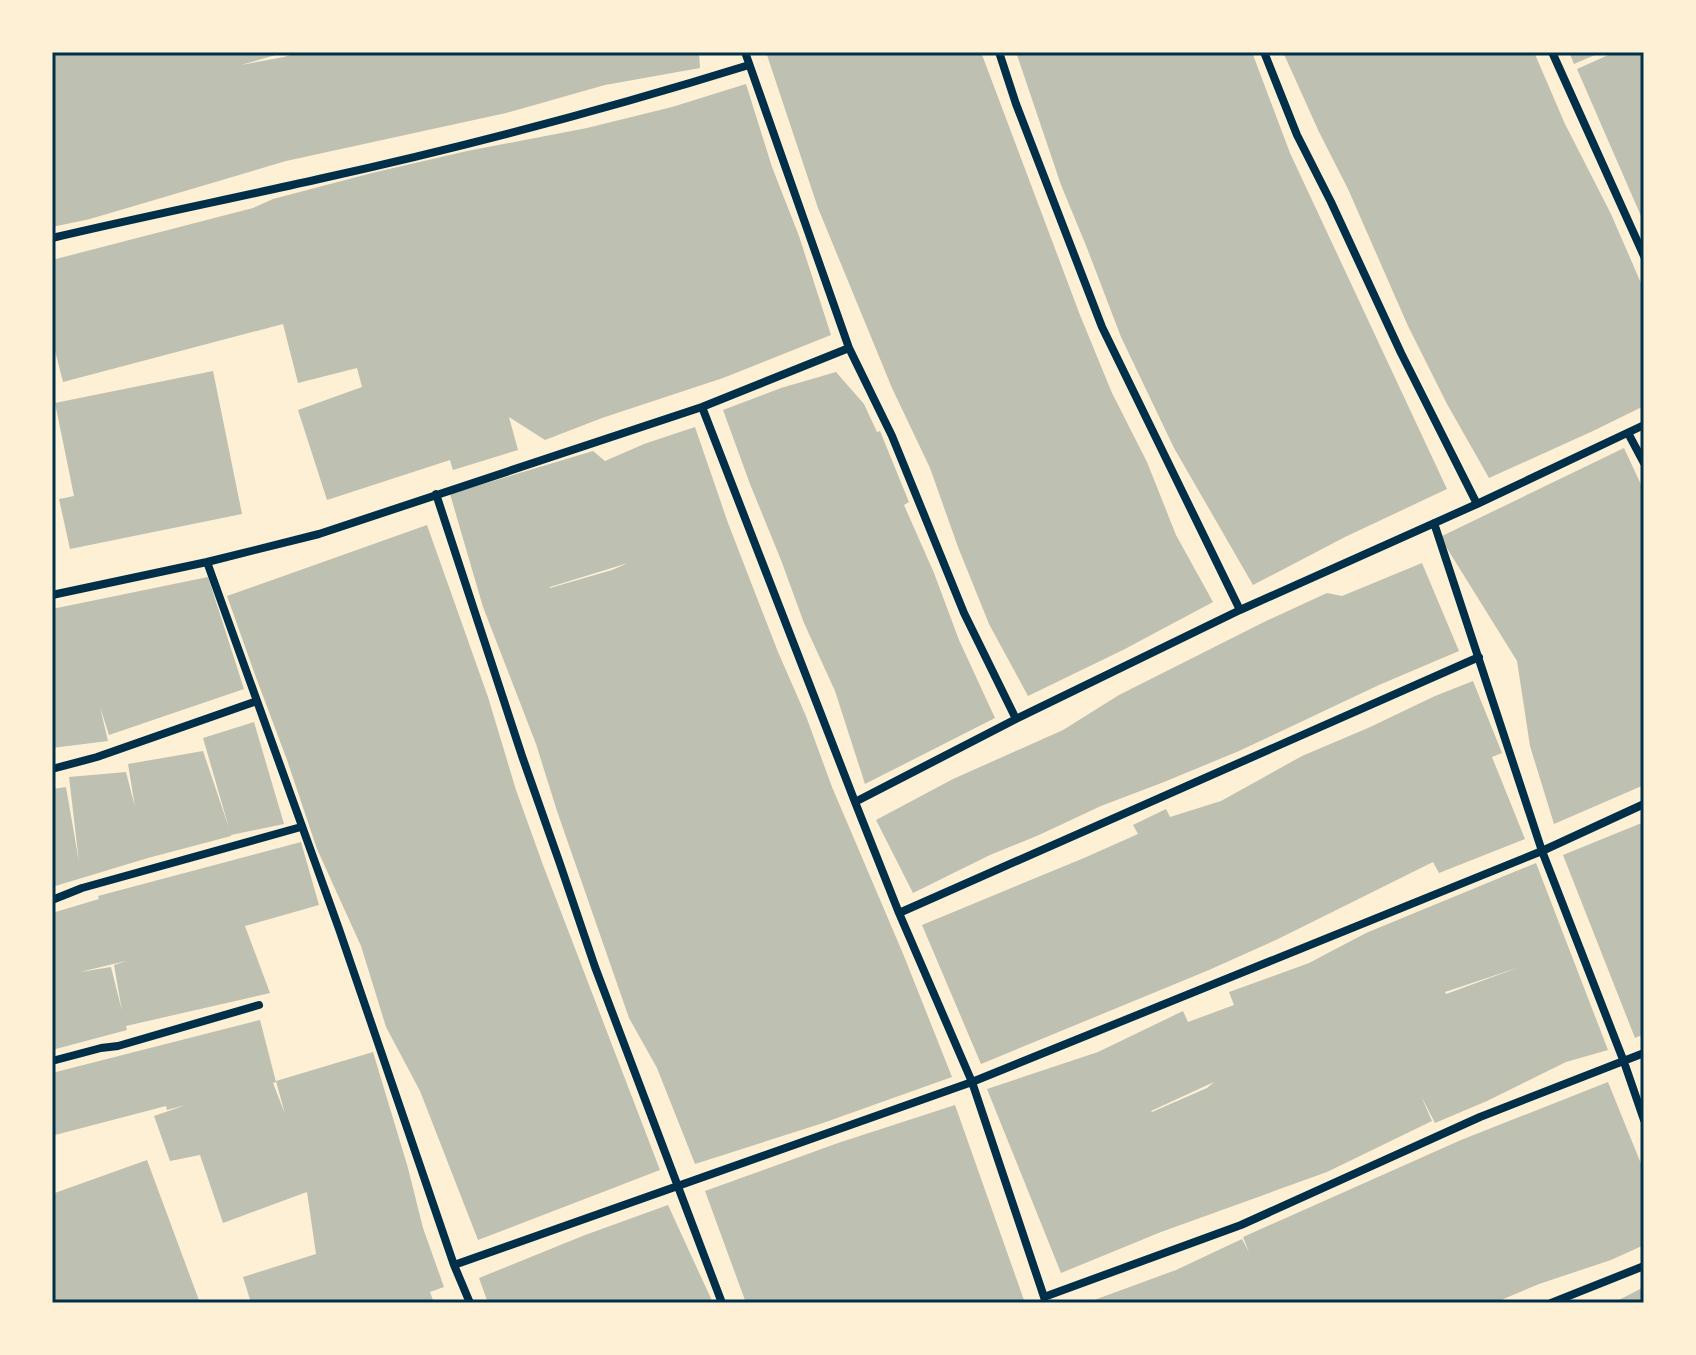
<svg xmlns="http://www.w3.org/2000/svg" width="1696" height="1355" font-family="Georgia,serif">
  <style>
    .building { fill: #bec0b2; fill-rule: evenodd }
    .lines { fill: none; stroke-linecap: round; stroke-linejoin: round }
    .minor { stroke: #003049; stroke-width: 8 }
    .neatline { fill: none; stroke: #003049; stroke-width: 3 }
  </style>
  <rect width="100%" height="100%" fill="#fdf0d5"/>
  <path class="building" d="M 52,52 L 286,52 L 241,65 L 284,57 L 300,52 L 699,52 L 700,68 L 605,85 L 506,113 L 286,161 L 90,219 L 52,227 Z
    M 766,52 L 981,52 L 1080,315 L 1112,393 L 1147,462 L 1176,535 L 1213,602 L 1123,650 L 1028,696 L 989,624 L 958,547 L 930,468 L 892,388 L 818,208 Z
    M 1016,52 L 1252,52 L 1290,153 L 1447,489 L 1345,537 L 1253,585 L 1174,448 L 1121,337 L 1087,248 L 1061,185 Z
    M 1283,52 L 1534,52 L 1565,124 L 1611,214 L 1644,290 L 1644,406 L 1593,431 L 1489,478 L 1447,404 L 1408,326 L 1348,189 L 1319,132 Z
    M 1569,52 L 1602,52 L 1574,64 Z
    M 1615,52 L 1644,52 L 1644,223 L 1577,69 Z
    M 746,84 L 772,167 L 799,236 L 831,335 L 723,378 L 602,418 L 545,440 L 509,417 L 518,450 L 453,470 L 450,460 L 327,500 L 298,410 L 362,387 L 357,368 L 298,383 L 283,324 L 63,382 L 52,339 L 52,260 L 253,208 L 273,199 L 372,173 L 467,151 L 587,128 L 672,107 Z
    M 213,371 L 242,514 L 70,549 L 59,499 L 74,496 L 55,403 Z
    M 836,372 L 864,404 L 877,432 L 880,431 L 909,502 L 904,505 L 934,573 L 959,640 L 995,718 L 865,784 L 835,691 L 804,623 L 781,560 L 750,484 L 723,410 L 781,388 Z
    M 695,427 L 728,523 L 778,652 L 806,716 L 832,787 L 904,956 L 952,1077 L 823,1123 L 695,1164 L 657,1068 L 629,1018 L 557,811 L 536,744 L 483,607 L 450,494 L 593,451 L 605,461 L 644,444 ZM 628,563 L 612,570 L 550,588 L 550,587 Z
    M 1624,448 L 1644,491 L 1644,785 L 1554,824 L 1530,746 L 1517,661 L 1440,537 Z
    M 427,525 L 488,697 L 516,790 L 543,865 L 660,1170 L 478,1240 L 420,1091 L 386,1027 L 361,946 L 317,849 L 287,760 L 254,672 L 227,596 Z
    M 1422,563 L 1459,651 L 1379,685 L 1239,751 L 1164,782 L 1101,806 L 1039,835 L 990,855 L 913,893 L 876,820 L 953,779 L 1063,730 L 1119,695 L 1264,622 L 1327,593 L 1342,596 Z
    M 208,577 L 244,689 L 109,735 L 100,707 L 108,741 L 52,748 L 52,609 Z
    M 1473,681 L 1502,753 L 1492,757 L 1525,839 L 1439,873 L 1433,862 L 1278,939 L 1209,970 L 981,1064 L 922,925 L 1084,858 L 1138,834 L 1133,825 L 1166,809 L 1170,817 L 1221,801 L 1302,756 L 1368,728 L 1435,696 Z
    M 254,722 L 284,824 L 231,835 L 231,836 L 148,858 L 52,887 L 52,789 L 66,787 L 79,862 L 69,777 L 126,772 L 135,807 L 128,764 L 203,751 L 229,828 L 203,738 Z
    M 1644,822 L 1644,1034 L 1635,1038 L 1563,855 Z
    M 301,842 L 319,905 L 245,926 L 270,993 L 126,1026 L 127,1030 L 52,1050 L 52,913 L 99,899 L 98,896 ZM 126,961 L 114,965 L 122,1011 L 111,967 L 80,972 Z
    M 1536,863 L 1608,1050 L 1566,1062 L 1487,1101 L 1435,1123 L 1421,1096 L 1432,1121 L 1327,1172 L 1161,1232 L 1061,1273 L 987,1089 L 1098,1052 L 1183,1011 L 1188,1022 L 1234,1005 L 1229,992 L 1309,963 L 1366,933 ZM 1520,967 L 1446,994 L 1445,992 ZM 1214,1082 L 1207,1088 L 1152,1112 L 1151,1111 Z
    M 260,1020 L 276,1082 L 273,1083 L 285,1114 L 276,1081 L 373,1052 L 408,1168 L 423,1228 L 444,1287 L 430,1292 L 434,1303 L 251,1303 L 243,1277 L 316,1254 L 307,1192 L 223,1223 L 200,1155 L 170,1161 L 154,1116 L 186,1105 L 167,1110 L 166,1106 L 55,1135 L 54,1131 L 52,1132 L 52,1073 Z
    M 1608,1082 L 1644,1171 L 1644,1245 L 1611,1260 L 1539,1284 L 1494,1303 L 1086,1303 L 1176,1270 L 1242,1239 L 1249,1252 L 1243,1237 L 1461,1140 Z
    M 955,1105 L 1025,1303 L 746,1303 L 705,1191 L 838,1143 Z
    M 147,1160 L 200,1303 L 52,1303 L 52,1194 Z
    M 668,1205 L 713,1303 L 488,1303 L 479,1278 L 585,1235 Z
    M 1644,1287 L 1644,1303 L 1613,1303 Z"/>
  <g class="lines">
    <path class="minor" d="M 745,52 L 849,348 L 892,436 L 964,613 L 1016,719
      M 999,52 L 1016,104 L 1102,327 L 1240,610
      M 1264,52 L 1297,135 L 1331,202 L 1401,353 L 1477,504
      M 1552,52 L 1644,256
      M 52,238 C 141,217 230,199 319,179 C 464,147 607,109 749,65
      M 702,407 L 855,802 L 899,913 L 972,1082 L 1046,1303
      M 1628,433 L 1644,463
      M 436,494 L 522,756 L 559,861 L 595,967 L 722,1303
      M 1434,523 L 1542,851 L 1624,1062 L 1644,1120
      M 207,562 L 339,929 L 454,1265 L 470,1303
      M 52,595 L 207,562 L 319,534 L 702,407 L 849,348
      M 52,769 L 97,757 L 257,701
      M 855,802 L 1016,719 L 1240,610 L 1477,504 L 1644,425
      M 52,900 L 82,888 L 301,827
      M 899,913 L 1479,657
      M 52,1061 L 101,1048 L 118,1046 L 259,1005
      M 454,1265 L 972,1082 L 1542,851 L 1644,804
      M 1044,1297 L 1241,1225 L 1480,1117 L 1644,1053
      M 1551,1303 L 1644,1266"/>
  </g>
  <rect width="1696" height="1355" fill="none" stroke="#fdf0d5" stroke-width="108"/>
  <rect x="54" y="54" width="1588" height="1247" class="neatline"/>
</svg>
